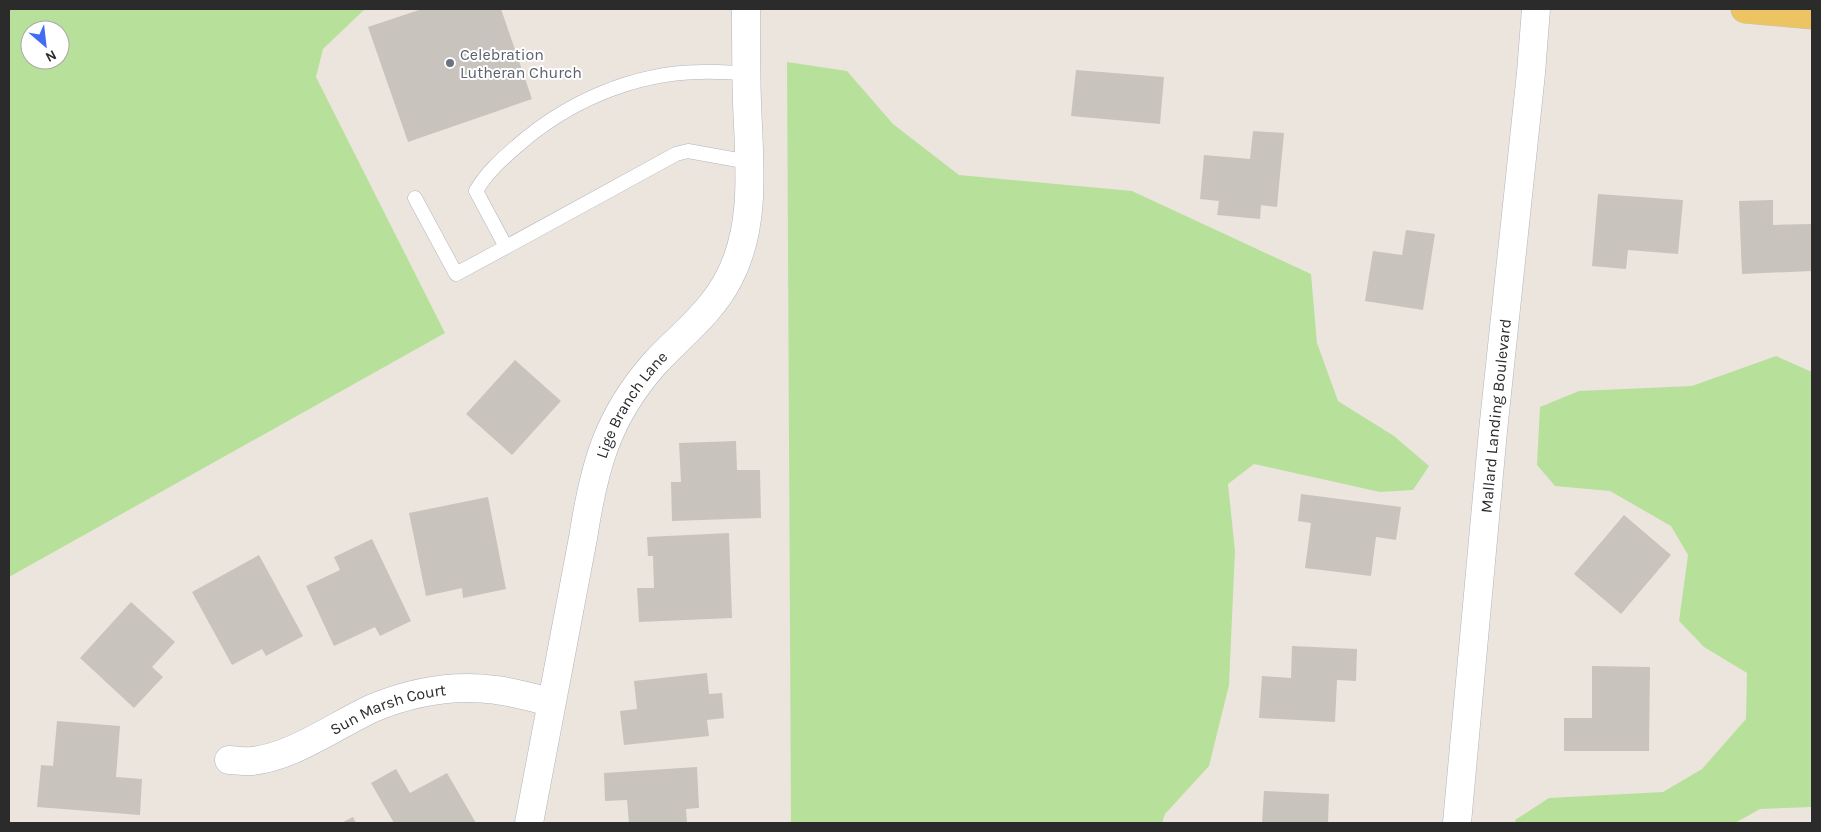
<svg xmlns="http://www.w3.org/2000/svg" width="1821" height="832" font-family="Karla,sans-serif">
  <style>
    .green { fill: #b7e19b; fill-rule: evenodd }
    .building { fill: #c8c3bc }
    .lines { fill: none; stroke-linecap: round; stroke-linejoin: round }
    .lane-casing { stroke: #b1b4be; stroke-width: 15 }
    .street-casing { stroke: #b1b4be; stroke-width: 29 }
    .primary-casing { stroke: #c4c4c4; stroke-width: 29 }
    .lane { stroke: #fff; stroke-width: 14 }
    .street { stroke: #fff; stroke-width: 28 }
    .primary { stroke: #ecc562; stroke-width: 28 }
    .worship-dot { fill: #6b7280; stroke: #fff; stroke-width: 2 }
    .labels { text-anchor: middle; stroke-width: 4; stroke-linejoin: round; paint-order: stroke }
    .worship-label { font-size: 16px; fill: #5b616d; stroke: #fff; text-anchor: start }
    .street-label { font-size: 16px; fill: #2b2b2b; stroke: #fff }
  </style>
  <rect width="100%" height="100%" fill="#ece5dd"/>
  <path class="green" d="M 9,9 L 365,9 L 323,49 L 316,77 L 445,333 L 9,577 ZM 30,30 L 60,30 L 60,60 L 30,60 Z
    M 787,62 L 847,71 L 893,124 L 959,175 L 1132,191 L 1311,274 L 1317,343 L 1338,401 L 1394,436 L 1429,466 L 1413,490 L 1380,492 L 1254,464 L 1228,484 L 1235,551 L 1229,685 L 1209,766 L 1165,814 L 1162,823 L 791,823 Z
    M 1776,356 L 1812,372 L 1812,807 L 1760,809 L 1735,823 L 1516,823 L 1515,820 L 1549,798 L 1663,792 L 1702,769 L 1746,719 L 1747,673 L 1704,647 L 1679,621 L 1688,555 L 1671,526 L 1610,491 L 1555,486 L 1537,465 L 1540,407 L 1579,391 L 1692,386 Z"/>
  <path class="building" d="M 422,9 L 501,9 L 532,99 L 408,142 L 368,27 Z
    M 1076,70 L 1164,77 L 1160,124 L 1071,116 Z
    M 1253,131 L 1284,133 L 1277,207 L 1261,205 L 1260,219 L 1217,215 L 1219,201 L 1200,199 L 1204,155 L 1250,159 Z
    M 1598,194 L 1683,200 L 1678,254 L 1628,250 L 1626,269 L 1592,266 Z
    M 1773,200 L 1773,225 L 1812,224 L 1812,271 L 1742,274 L 1739,201 Z
    M 1406,230 L 1435,234 L 1423,310 L 1365,301 L 1373,251 L 1402,255 Z
    M 515,360 L 561,401 L 512,455 L 466,414 Z
    M 736,441 L 737,470 L 760,470 L 761,518 L 672,521 L 671,482 L 681,482 L 679,443 Z
    M 1301,494 L 1401,507 L 1396,540 L 1376,537 L 1371,576 L 1305,568 L 1311,523 L 1298,521 Z
    M 488,497 L 506,589 L 463,598 L 462,588 L 426,596 L 409,513 Z
    M 1624,515 L 1671,555 L 1621,614 L 1574,574 Z
    M 729,533 L 732,618 L 639,622 L 637,588 L 654,588 L 653,556 L 648,556 L 647,537 Z
    M 372,539 L 411,621 L 380,636 L 375,627 L 334,646 L 306,586 L 340,570 L 334,557 Z
    M 259,555 L 303,636 L 266,656 L 262,649 L 232,665 L 192,592 Z
    M 131,602 L 175,642 L 152,667 L 163,677 L 134,708 L 80,658 Z
    M 1292,646 L 1357,649 L 1356,681 L 1337,680 L 1335,722 L 1259,718 L 1262,676 L 1291,678 Z
    M 1592,666 L 1650,667 L 1649,751 L 1564,751 L 1564,718 L 1592,718 Z
    M 707,673 L 709,694 L 722,693 L 724,718 L 707,720 L 709,736 L 624,745 L 620,711 L 637,709 L 634,681 Z
    M 57,721 L 120,726 L 116,777 L 142,779 L 140,815 L 37,807 L 41,765 L 53,766 Z
    M 697,767 L 699,808 L 686,809 L 687,823 L 629,823 L 627,800 L 605,801 L 604,773 Z
    M 396,769 L 410,793 L 447,773 L 476,823 L 394,823 L 371,783 Z
    M 1264,791 L 1329,794 L 1328,823 L 1262,823 Z
    M 353,817 L 356,823 L 341,823 Z"/>
  <g class="lines">
    <g class="lane-casing">
      <path id="lane" d="M 746,73 C 731,73 716,71 700,72 C 633,73 567,102 517,146 C 501,160 486,173 476,191 L 506,247 L 676,154 L 688,151 L 749,162
        M 415,198 L 456,274 L 506,247"/>
    </g>
    <g class="street-casing">
      <g id="street">
        <path id="s1" d="M 229,760 C 236,760 245,762 252,761 C 293,757 336,725 373,708 C 412,692 454,684 496,690 C 514,692 533,698 551,702"/>
        <path id="s2" d="M 529,823 L 583,538 C 594,467 607,417 655,363 C 681,335 712,312 729,278 C 757,225 749,160 747,103 C 746,72 746,40 746,9"/>
        <path id="s3" d="M 1457,823 L 1493,431 L 1531,73 L 1536,9"/>
      </g>
    </g>
    <g class="primary-casing">
      <path id="primary" d="M 1745,9 L 1812,15"/>
    </g>
    <use href="#lane" class="lane"/>
    <use href="#street" class="street"/>
    <use href="#primary" class="primary"/>
  </g>
  <circle class="worship-dot" cx="450" cy="63" r="5"/>
  <g class="labels">
    <g class="worship-label">
      <text x="460" y="60">Celebration<tspan x="460" dy="18">Lutheran Church</tspan></text>
    </g>
    <g class="street-label">
      <text dy="6" stroke="none"><textPath href="#s2" startOffset="434">Lige Branch Lane</textPath></text>
      <text dy="6" stroke="none"><textPath href="#s3" startOffset="409">Mallard Landing Boulevard</textPath></text>
      <text dy="6" stroke="none"><textPath href="#s1" startOffset="170">Sun Marsh Court</textPath></text>
    </g>
  </g>
  <rect width="1821" height="832" fill="none" stroke="#2b2b2b" stroke-width="20"/>
  <g transform="translate(45 45) rotate(152)"><circle r="24" fill="#ffffff" stroke="#aaaaaa"/>
  <path d="M0-4L9 19L0 12L-9 19Z" fill="#426cf4"/>
  <text y="-8" font-size="14" font-weight="bold" text-anchor="middle" fill="#2b2b2b">N</text>
  </g>
</svg>
